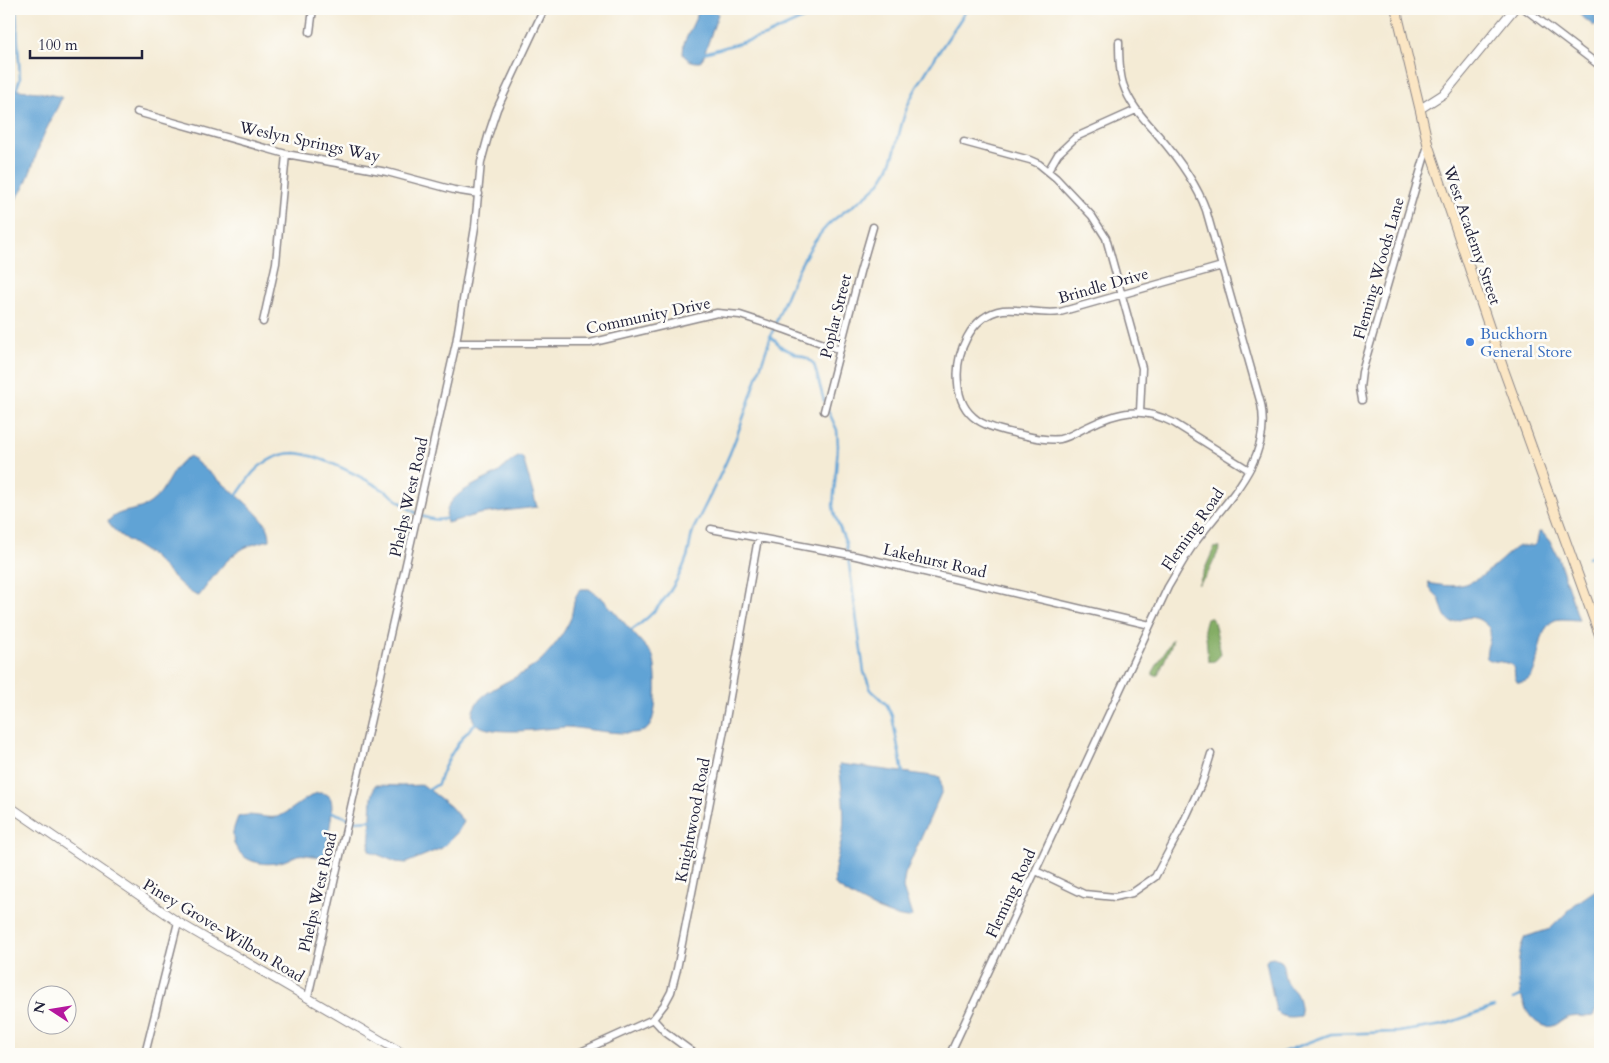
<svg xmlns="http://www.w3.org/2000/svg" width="1609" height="1063" font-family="Cardo,serif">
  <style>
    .forest { fill: #84ad65; stroke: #536850 }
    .water { fill: #61a3d5; stroke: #426288 }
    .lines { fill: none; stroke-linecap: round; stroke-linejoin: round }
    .stream { stroke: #61a3d5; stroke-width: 2.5 }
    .minor-casing { stroke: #8b8688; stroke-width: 9 }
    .tertiary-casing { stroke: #8b8688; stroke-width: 10 }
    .secondary-casing { stroke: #8b8688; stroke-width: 11 }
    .minor { stroke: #fff; stroke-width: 6 }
    .tertiary { stroke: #fff; stroke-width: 8 }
    .secondary { stroke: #fbe6c4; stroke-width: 9 }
    .shop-dot { fill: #3f7fe0; stroke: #fdfcf7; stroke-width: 2 }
    .labels { text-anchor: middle; stroke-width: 5; stroke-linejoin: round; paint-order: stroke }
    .street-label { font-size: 16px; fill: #22223b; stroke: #fdfcf7 }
    .shop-label { font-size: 16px; fill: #366cbe; stroke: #fdfcf7; text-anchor: start }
  </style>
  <rect width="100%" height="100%" fill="#fdfcf7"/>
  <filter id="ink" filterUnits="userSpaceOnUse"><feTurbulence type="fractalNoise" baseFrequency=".02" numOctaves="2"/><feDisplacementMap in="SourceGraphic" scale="10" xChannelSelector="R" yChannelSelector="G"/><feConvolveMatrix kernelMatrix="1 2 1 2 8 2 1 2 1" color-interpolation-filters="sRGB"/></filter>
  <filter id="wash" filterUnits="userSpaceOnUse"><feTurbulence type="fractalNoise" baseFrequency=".0096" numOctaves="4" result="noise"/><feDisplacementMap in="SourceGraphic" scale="20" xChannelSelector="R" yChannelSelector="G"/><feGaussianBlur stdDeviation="1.12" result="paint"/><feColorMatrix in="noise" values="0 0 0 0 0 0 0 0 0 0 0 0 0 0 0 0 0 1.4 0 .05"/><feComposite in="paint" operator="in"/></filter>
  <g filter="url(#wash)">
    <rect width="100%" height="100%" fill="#f4ebd5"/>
    <path class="forest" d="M 1219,547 L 1220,548 L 1207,575 L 1198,585 L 1214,548 Z
      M 1210,617 L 1214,622 L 1221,654 C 1217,659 1215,663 1208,661 L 1206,635 L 1204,629 L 1207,618 Z
      M 1172,639 L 1172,643 L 1160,671 L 1158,675 L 1153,675 L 1153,672 Z"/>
    <path class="water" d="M 700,9 L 715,9 L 718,14 L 703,58 L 700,62 C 692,62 688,61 683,54 L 684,43 Z
      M 1584,9 L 1596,9 L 1593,13 L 1596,16 L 1595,19 L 1597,23 L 1594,26 L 1580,15 Z
      M 9,89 L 38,92 L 62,97 C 57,109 51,120 45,132 C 35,153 28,192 9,206 Z
      M 190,456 C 213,478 243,496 264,522 C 268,527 270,533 270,540 C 261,542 252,544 244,548 C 224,559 212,579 199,596 C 188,595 163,566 153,557 C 141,547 113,535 108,521 C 120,508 137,513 150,503 C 168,491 170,465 190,456 Z
      M 521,456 L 523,458 L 537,507 L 479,514 L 447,523 C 440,494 480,484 499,472 C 506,466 512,459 521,456 Z
      M 1539,532 L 1542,532 L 1551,543 L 1558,557 L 1579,620 C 1572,620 1562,618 1555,620 C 1532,629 1545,687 1517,682 L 1515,677 L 1514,667 C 1506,660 1496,663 1487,659 C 1484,649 1492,640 1490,631 C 1490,628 1487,626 1485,624 C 1475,614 1464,617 1452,623 C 1443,617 1443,609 1440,601 C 1437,594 1431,592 1428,583 C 1474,593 1482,575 1515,548 L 1519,546 L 1533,546 L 1537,542 Z
      M 581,589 L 589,589 L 603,599 L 652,654 C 658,667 659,722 646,730 C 632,738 584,728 567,727 C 552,727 464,743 473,711 C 479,688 524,678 541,660 C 553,648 563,635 570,620 C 574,610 572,597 581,589 Z
      M 840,764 L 940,777 L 942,791 L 905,874 L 903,888 L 912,916 L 910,918 C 889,918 852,898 835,885 C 832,867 841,849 843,832 C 845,809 842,788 839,766 Z
      M 375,785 L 401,786 L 423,785 L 450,806 L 464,822 L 457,833 L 442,848 L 406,863 L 396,862 L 369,851 L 372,798 Z
      M 317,793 C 321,793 326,793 329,796 C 337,803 326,843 325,855 C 316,859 307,853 298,855 C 292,857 286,861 280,862 C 259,868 231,858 233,832 C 234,827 236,822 238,817 C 250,812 264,819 277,817 C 288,814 304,798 317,793 Z
      M 1600,887 L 1600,1007 L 1598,1006 L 1593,1016 C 1584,1018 1577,1015 1570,1017 C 1561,1019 1556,1029 1545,1026 C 1516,1020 1513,958 1525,937 L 1550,929 L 1574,905 Z
      M 1273,957 C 1288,962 1281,972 1287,983 C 1289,987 1293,989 1295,992 C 1300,999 1300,1008 1301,1016 C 1292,1017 1283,1019 1276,1011 L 1266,962 L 1268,958 Z"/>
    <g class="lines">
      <path class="stream" d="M 703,51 L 704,53 L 765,36 L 824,9
        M 15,93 L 20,79 L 16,9
        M 770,336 L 783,348 L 808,359 L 814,364 L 824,401
        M 827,408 L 837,430 L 838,446 L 833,506 L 835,516 L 846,543 L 864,672 L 871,690 L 887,705 L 892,716 L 903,773 L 902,776
        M 236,496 C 246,484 251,470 266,462 C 274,457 285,453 295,453 C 319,454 366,479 387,492 C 404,504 425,526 448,518
        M 1588,557 L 1600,553
        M 630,631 C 656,615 677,586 687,557 C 690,548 690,537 694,528 C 706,504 719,479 730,453 C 755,392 770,326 800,266 C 808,251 822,228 836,218 C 851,206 867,198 880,182 C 899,158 897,125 911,98 C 927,67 949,38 967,9
        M 427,791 L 438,784 C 444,763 460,737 477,722
        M 330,813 L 332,812 L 356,821 L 372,820
        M 1513,999 L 1523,995
        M 1278,1054 L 1331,1034 L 1398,1032 L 1443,1025 L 1494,1007"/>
    </g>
  </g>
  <g filter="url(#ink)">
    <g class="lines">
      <g class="minor-casing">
        <path id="minor" d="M 1525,9 L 1600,66
          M 310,32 L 313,9
          M 137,112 L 286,154 L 387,172 L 454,190 L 479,194
          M 964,142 L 1030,160 L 1039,164 L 1056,178 L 1092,216 L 1106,238 L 1142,368 L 1140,412
          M 1048,171 L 1058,154 L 1076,137 L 1136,110
          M 1222,266 L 1060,312 C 1041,315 1023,308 1003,310 C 970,315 955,354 958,383 C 960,420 988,428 1018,434 C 1032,437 1046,441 1060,439 C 1070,437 1078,431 1087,427 C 1119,411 1141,406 1174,423 L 1249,470
          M 263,322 L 276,263 L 286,154
          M 456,343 L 590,343 L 717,313 L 740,315 L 786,330 L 840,350
          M 1362,400 L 1360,388 L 1362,372 L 1428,145
          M 824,411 L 860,272 L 873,227
          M 711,529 L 856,556 L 1150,625
          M 1036,871 L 1084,894 L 1115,897 L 1132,893 L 1155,877 L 1179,832 L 1203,780 L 1211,754
          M 308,997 L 456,343 L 475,227 L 481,162 L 489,133 L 497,109 L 544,9
          M 653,1019 L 665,1032 L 695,1054
          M 145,1054 L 178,922
          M 576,1054 L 653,1019 L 664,1005 L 671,992 L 677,969 L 725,725 L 758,538
          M 950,1054 L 1168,587 C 1176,574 1183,560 1192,547 C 1222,504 1273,463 1261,404 L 1206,210 C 1196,182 1177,157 1158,135 C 1144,119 1130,105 1123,84 C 1119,71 1119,56 1119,42"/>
      </g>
      <g class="tertiary-casing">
        <path id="tertiary" d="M 1420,109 L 1445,93 L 1514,9
          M 9,806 L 178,922 L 404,1054"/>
      </g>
      <g class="secondary-casing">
        <path id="secondary" d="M 1396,9 L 1420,109 L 1428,145 L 1503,368 L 1600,636"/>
      </g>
      <use href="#minor" class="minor"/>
      <use href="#tertiary" class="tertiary"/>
      <use href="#secondary" class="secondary"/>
    </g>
  </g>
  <circle class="shop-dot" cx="1470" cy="342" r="5"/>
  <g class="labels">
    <g class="street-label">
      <text transform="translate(310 141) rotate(12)" y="6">Weslyn Springs Way</text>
      <text transform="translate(1473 235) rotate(71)" y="6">West Academy Street</text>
      <text transform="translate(1378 268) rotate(-74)" y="6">Fleming Woods Lane</text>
      <text transform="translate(1103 285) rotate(-16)" y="6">Brindle Drive</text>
      <text transform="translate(648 315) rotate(-12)" y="6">Community Drive</text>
      <text transform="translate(835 316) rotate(-76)" y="6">Poplar Street</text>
      <text transform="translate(408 497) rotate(-77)" y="6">Phelps West Road</text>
      <text transform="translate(1192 529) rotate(-55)" y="6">Fleming Road</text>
      <text transform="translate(935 560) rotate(13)" y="6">Lakehurst Road</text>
      <text transform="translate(692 820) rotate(-79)" y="6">Knightwood Road</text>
      <text transform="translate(317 892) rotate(-77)" y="6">Phelps West Road</text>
      <text transform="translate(1010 893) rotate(-65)" y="6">Fleming Road</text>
      <text transform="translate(224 930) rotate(31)" y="6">Piney Grove-Wilbon Road</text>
    </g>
    <g class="shop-label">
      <text x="1480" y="339">Buckhorn<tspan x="1480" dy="18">General Store</tspan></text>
    </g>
  </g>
  <rect width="1609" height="1063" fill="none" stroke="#fdfcf7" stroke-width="30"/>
  <g transform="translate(52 1010) rotate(282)"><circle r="24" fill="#fdfcf7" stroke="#a5a5ac"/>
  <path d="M0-4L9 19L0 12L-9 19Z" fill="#b5179e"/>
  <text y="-8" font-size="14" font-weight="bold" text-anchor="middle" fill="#22223b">N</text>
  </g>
  <path d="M30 50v8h112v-8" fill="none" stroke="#22223b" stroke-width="2.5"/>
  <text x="38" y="50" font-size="15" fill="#22223b" stroke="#fdfcf7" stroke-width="4" paint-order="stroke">100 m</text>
</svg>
